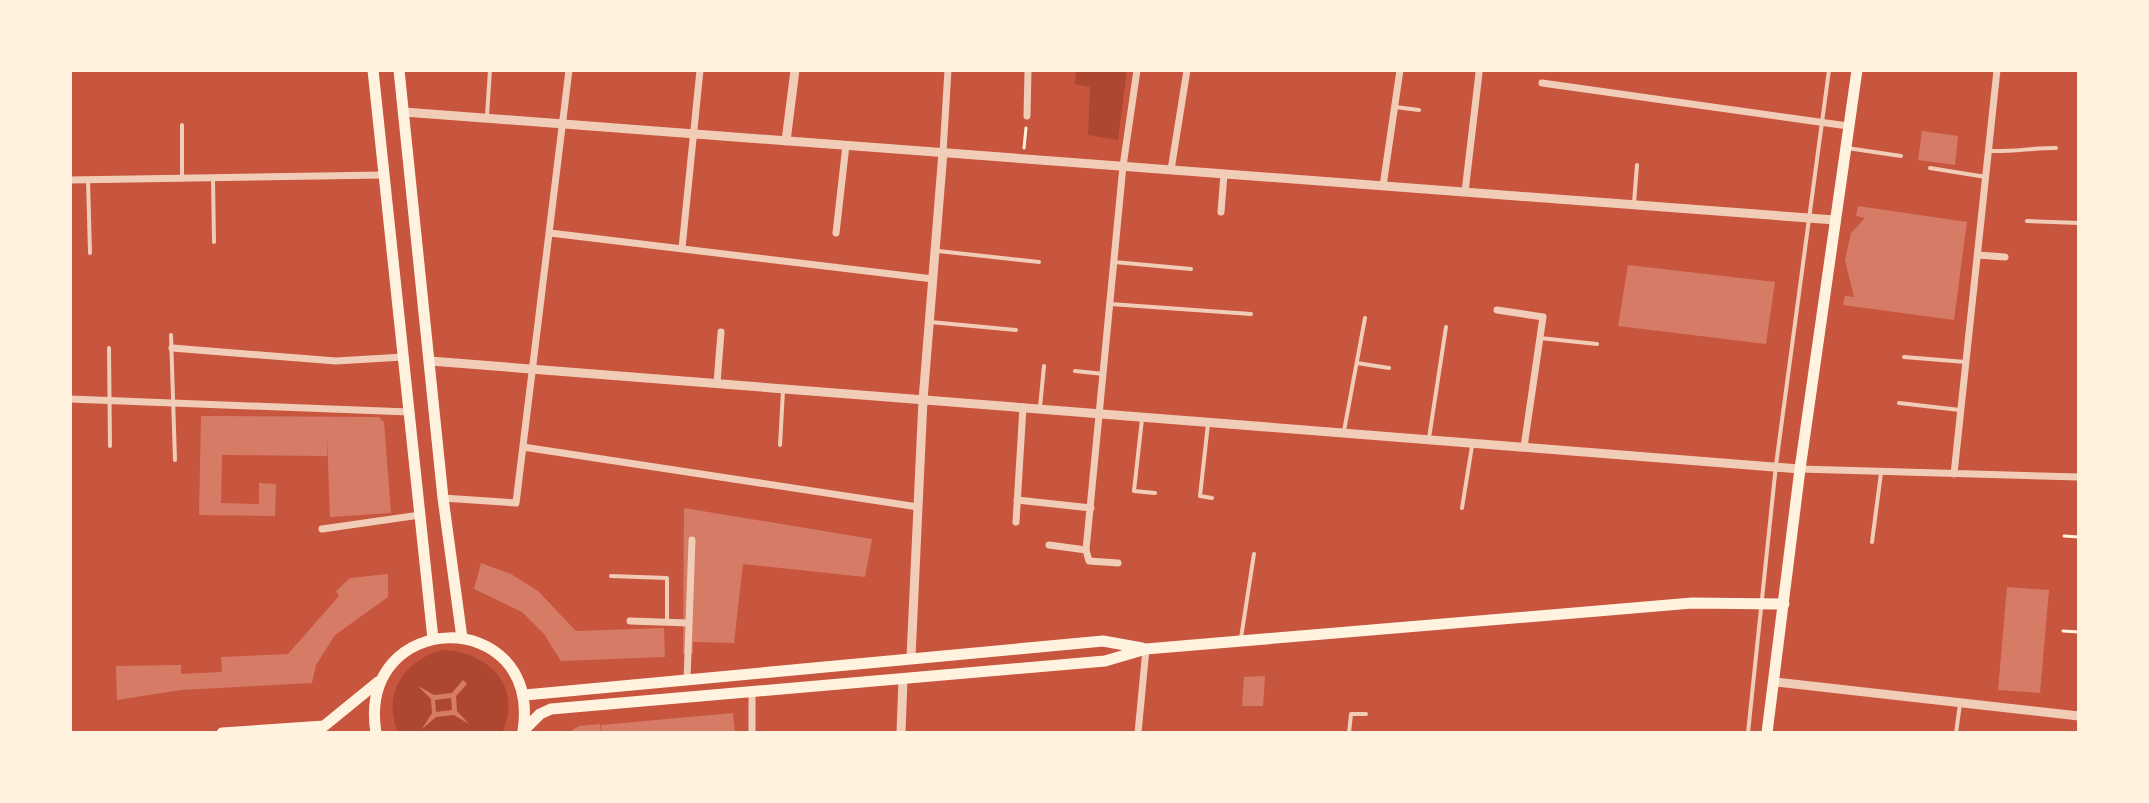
<svg xmlns="http://www.w3.org/2000/svg" width="2149" height="803" font-family="Raleway,sans-serif">
  <style>
    .green { fill: #ae4732 }
    .building { fill: #d67c66; fill-rule: evenodd }
    .lines { fill: none; stroke-linecap: round; stroke-linejoin: round }
    .path { stroke: #fff3e0; stroke-width: 3 }
    .service { stroke: #f1ccb7; stroke-width: 4 }
    .minor { stroke: #f1ccb7; stroke-width: 7 }
    .tertiary { stroke: #f1ccb7; stroke-width: 9 }
    .primary { stroke: #fff3e0; stroke-width: 11 }
  </style>
  <rect width="100%" height="100%" fill="#c8553d"/>
  <path class="green" d="M 1076,70 L 1127,70 L 1118,140 L 1088,135 L 1090,87 L 1075,84 Z
    M 441,650 C 487,651 524,685 502,733 L 398,733 C 382,694 403,662 441,650 Z"/>
  <path class="building" d="M 1922,131 L 1958,136 L 1955,165 L 1918,160 Z
    M 1858,206 L 1967,222 L 1954,320 L 1843,305 L 1845,296 L 1854,297 L 1845,260 L 1851,233 L 1865,218 L 1856,216 Z
    M 1628,265 L 1775,282 L 1766,344 L 1618,326 Z
    M 201,416 L 379,417 L 384,422 L 391,513 L 330,517 L 327,435 L 327,456 L 222,455 L 221,503 L 259,504 L 259,483 L 276,484 L 275,516 L 199,515 Z
    M 684,508 L 872,539 L 865,577 L 743,564 L 734,643 L 693,642 L 693,653 L 683,654 Z
    M 481,563 L 511,574 L 538,591 L 576,631 L 664,628 L 665,657 L 561,661 L 544,634 L 522,612 L 474,589 Z
    M 388,574 L 388,597 L 335,635 L 316,665 L 312,683 L 181,690 L 117,700 L 116,666 L 181,665 L 181,674 L 222,672 L 221,657 L 288,654 L 339,596 L 336,591 L 350,578 Z
    M 2007,587 L 2049,590 L 2040,693 L 1998,690 Z
    M 1265,676 L 1263,706 L 1242,706 L 1244,677 Z
    M 463,680 L 467,684 L 456,696 L 457,711 L 469,724 L 454,715 L 436,717 L 422,729 L 432,713 L 431,699 L 418,686 L 434,695 L 452,693 ZM 451,698 L 452,710 L 436,712 L 435,700 Z
    M 733,713 L 735,733 L 602,733 L 601,725 Z
    M 600,724 L 601,733 L 567,733 L 579,726 Z"/>
  <g class="lines">
    <path class="path" d="M 1024,148 L 1026,128
      M 2064,536 L 2079,537
      M 2063,631 L 2079,632"/>
    <path class="service" d="M 1395,107 L 1419,110
      M 487,116 L 490,70
      M 182,125 L 182,178
      M 1847,148 L 1901,156
      M 1989,151 C 2012,152 2032,148 2056,148
      M 1930,168 L 1986,177
      M 213,178 L 214,242
      M 88,180 L 90,253
      M 1634,203 L 1637,165
      M 2027,221 L 2079,223
      M 938,251 L 1039,262
      M 1114,262 L 1191,269
      M 1110,304 L 1251,314
      M 930,322 L 1016,330
      M 171,335 L 175,460
      M 1540,338 L 1597,344
      M 109,348 L 110,446
      M 1904,357 L 1966,362
      M 1357,363 L 1389,368
      M 1075,371 L 1104,374
      M 1899,403 L 1960,410
      M 1040,407 L 1044,366
      M 1142,419 L 1134,491 L 1155,493
      M 1208,424 L 1200,496 L 1212,498
      M 1344,431 L 1365,318
      M 1429,438 L 1446,327
      M 780,445 L 783,391
      M 1462,508 L 1472,446
      M 1872,542 L 1881,473
      M 611,576 L 667,578 L 667,622
      M 1241,638 L 1254,554
      M 1349,733 L 1351,714 L 1366,714
      M 1748,733 L 1776,465 L 1829,70
      M 1956,733 L 1960,704"/>
    <path class="minor" d="M 1542,83 L 1848,126
      M 1027,116 L 1028,70
      M 943,152 L 948,70
      M 1171,170 L 1187,70
      M 70,180 L 383,175
      M 1383,186 L 1400,70
      M 1465,192 L 1479,73
      M 1221,212 L 1224,174
      M 550,233 L 933,279
      M 836,233 L 846,145
      M 682,248 L 700,70
      M 1978,255 L 2005,257
      M 1497,310 L 1543,317 L 1524,447
      M 172,348 L 336,361 L 403,357
      M 717,383 L 721,332
      M 70,399 L 409,412
      M 523,447 L 918,507
      M 1800,469 L 2079,477
      M 1954,474 L 1997,70
      M 443,498 L 516,503 L 569,70
      M 1017,500 L 1091,508
      M 1016,522 L 1023,407
      M 322,529 L 420,515
      M 1049,545 L 1086,550 L 1123,166 L 1137,70
      M 1086,550 L 1089,561 L 1118,563
      M 630,621 L 689,623
      M 687,681 L 692,540
      M 752,733 L 752,693
      M 1138,733 L 1146,649"/>
    <path class="tertiary" d="M 404,112 L 1835,220
      M 786,141 L 795,70
      M 430,361 L 1800,469
      M 911,657 L 923,400 L 943,152
      M 1775,682 L 2079,716
      M 901,733 L 903,679"/>
    <path class="primary" d="M 373,70 L 433,639
      M 399,70 L 443,498 L 462,638
      M 525,695 L 1103,641 L 1142,648
      M 524,730 L 540,714 L 551,709 L 1105,661 L 1146,649 L 1692,603 L 1784,604
      M 222,733 L 324,726 L 378,682
      M 376,733 C 356,608 542,605 523,731
      M 1767,733 L 1800,469 L 1857,70"/>
  </g>
  <rect width="2149" height="803" fill="none" stroke="#fff3e0" stroke-width="144"/>
</svg>
